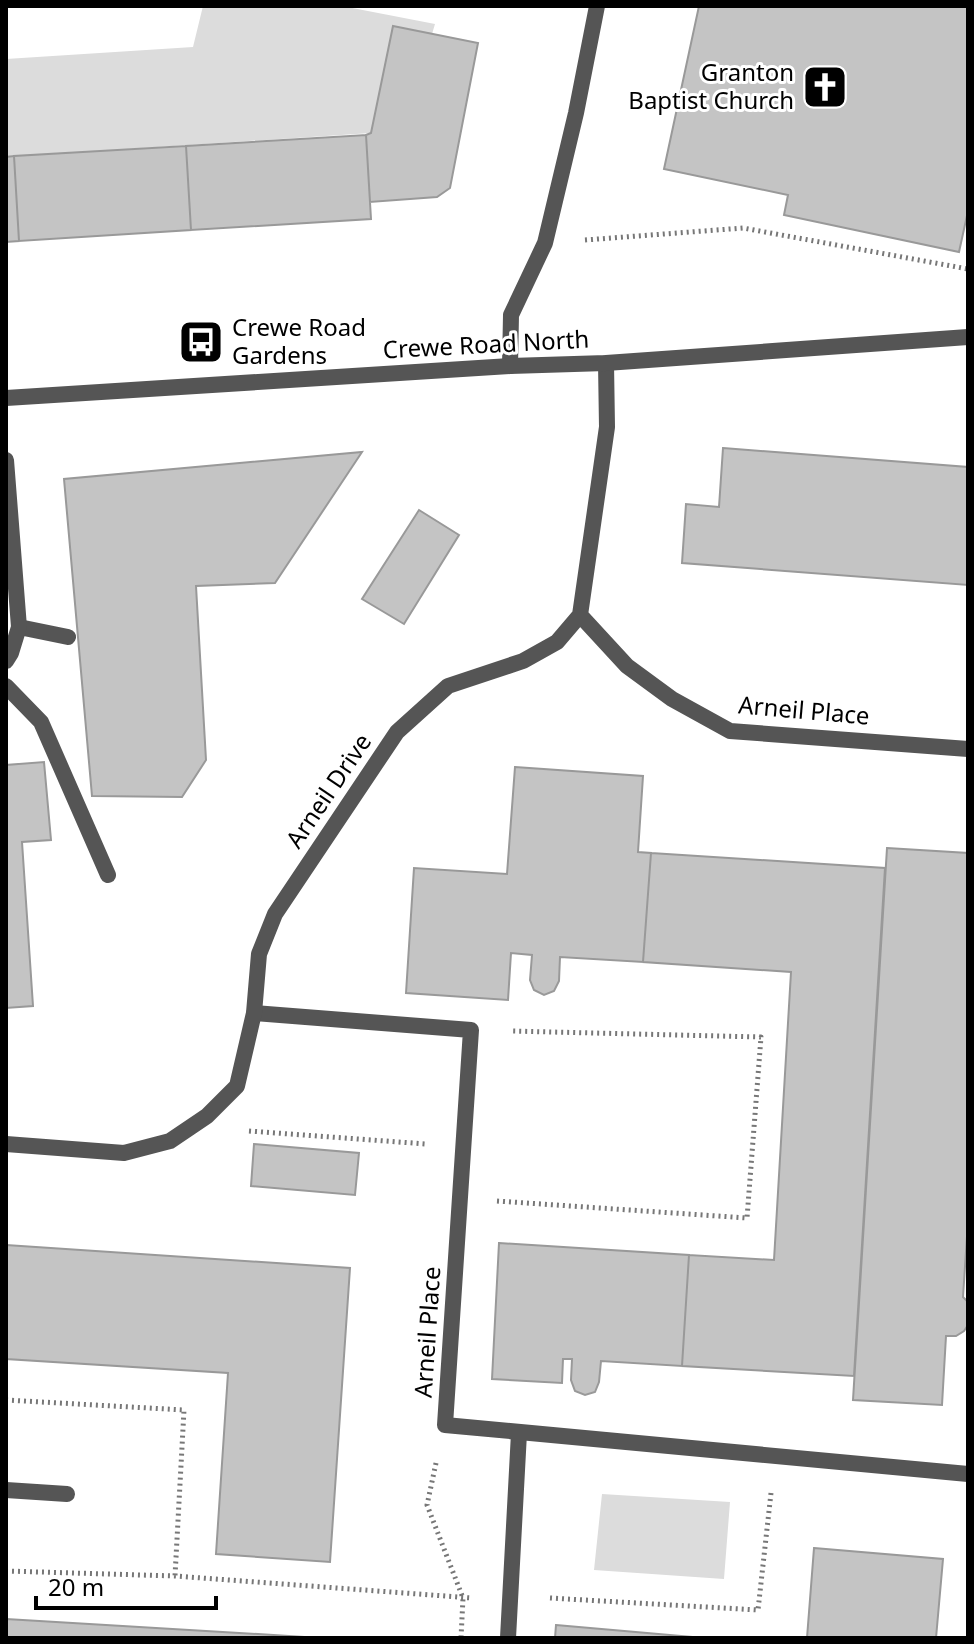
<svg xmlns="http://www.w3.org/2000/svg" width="974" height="1644" font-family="'Noto Sans',sans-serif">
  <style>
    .green { fill: #dcdcdc }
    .building { fill: #c4c4c4; stroke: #999; stroke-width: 2 }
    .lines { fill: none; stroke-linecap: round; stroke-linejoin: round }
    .path { stroke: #777; stroke-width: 5; stroke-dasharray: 2 4; stroke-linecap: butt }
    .service { stroke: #555; stroke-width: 16 }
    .minor { stroke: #555; stroke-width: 16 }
    .tertiary { stroke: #555; stroke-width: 16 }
    .labels { text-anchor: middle; stroke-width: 6; stroke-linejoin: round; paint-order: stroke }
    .poi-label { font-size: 24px; fill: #000; stroke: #fff; text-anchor: end }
    .street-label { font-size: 24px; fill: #000; stroke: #fff }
  </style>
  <rect width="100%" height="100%" fill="#fff"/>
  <path class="green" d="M 203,6 L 342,6 L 435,24 L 432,34 L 393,26 L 371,133 L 6,157 L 6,59 L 193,47 Z
    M 602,1494 L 730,1502 L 724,1579 L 594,1570 Z"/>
  <path class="building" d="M 699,6 L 968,6 L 968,211 L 959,252 L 784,215 L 788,195 L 664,169 Z
    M 393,26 L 478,43 L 450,188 L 437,197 L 370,202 L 366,135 L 371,133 Z
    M 366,135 L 371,219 L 191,230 L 186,146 Z
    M 186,146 L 191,230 L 19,241 L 14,156 Z
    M 14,156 L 19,241 L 6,242 L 6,157 Z
    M 723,448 L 968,467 L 968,585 L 682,563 L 686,504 L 719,507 Z
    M 362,452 L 275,583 L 196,586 L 206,760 L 182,797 L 92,796 L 64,479 Z
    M 419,510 L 459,535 L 404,624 L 362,599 Z
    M 44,762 L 51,840 L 22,842 L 33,1006 L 6,1008 L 6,765 Z
    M 515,767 L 643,776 L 638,852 L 651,853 L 643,962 L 560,957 L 559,981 L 554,991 L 544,995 L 534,990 L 530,980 L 532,955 L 511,953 L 508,1000 L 406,993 L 414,868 L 507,874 Z
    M 887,848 L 968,853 L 968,1221 L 963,1297 L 968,1302 L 968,1325 L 964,1331 L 956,1336 L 946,1336 L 942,1405 L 853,1400 Z
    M 651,853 L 885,868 L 854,1376 L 682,1366 L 689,1255 L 774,1260 L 791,972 L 643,962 Z
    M 254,1144 L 359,1153 L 355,1195 L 251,1186 Z
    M 499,1243 L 689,1255 L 682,1366 L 601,1361 L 599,1382 L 595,1392 L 585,1395 L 575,1391 L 571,1380 L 572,1359 L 563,1359 L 562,1383 L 492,1379 Z
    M 6,1245 L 350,1268 L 330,1562 L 216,1554 L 228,1373 L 6,1359 Z
    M 814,1548 L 943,1559 L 936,1638 L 807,1638 Z
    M 6,1619 L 258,1634 L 320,1638 L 6,1638 Z
    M 556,1625 L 704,1638 L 555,1638 Z"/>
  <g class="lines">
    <path class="path" d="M 585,240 L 743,228 L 968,269
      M 249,1131 L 426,1144
      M 497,1201 L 747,1218 L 761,1037 L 510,1031
      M 6,1400 L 184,1410 L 175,1576
      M 436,1463 L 427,1505 L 463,1598 L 461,1638
      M 6,1571 L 175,1576 L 472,1598
      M 550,1598 L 758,1610 L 771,1493"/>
    <path class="service" d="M 19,627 L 68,637
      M 6,686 L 41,722 L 108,875
      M 254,1013 L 471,1030 L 445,1425 L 968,1474
      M 6,1490 L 67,1494
      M 508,1638 L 519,1433"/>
    <path class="minor" d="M 510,366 L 511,315 L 545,243 L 576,113 L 597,6
      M 6,460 L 19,627 L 11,653 L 6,661
      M 580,615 L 627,666 L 672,699 L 730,731 L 968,749
      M 6,1144 L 124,1153 L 170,1141 L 207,1116 L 237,1086 L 254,1013 L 259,954 L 275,914 L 397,732 L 448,686 L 523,661 L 557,642 L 580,615 L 607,427 L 606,363"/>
    <path class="tertiary" d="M 6,398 L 510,366 L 606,363 L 968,337"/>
  </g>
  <defs>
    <g id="church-square" transform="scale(2.3)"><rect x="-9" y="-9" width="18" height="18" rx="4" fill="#000" stroke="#fff"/><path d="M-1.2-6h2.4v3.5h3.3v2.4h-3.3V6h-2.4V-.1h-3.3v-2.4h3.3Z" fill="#fff"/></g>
    <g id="bus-square" transform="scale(2.3)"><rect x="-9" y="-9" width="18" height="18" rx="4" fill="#000" stroke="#fff"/><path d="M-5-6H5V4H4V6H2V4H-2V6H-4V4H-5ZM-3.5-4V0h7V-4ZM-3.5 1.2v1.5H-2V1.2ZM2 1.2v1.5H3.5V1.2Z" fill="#fff"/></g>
  </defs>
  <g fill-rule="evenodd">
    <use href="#church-square" x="825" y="87"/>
    <use href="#bus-square" x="201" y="342"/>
  </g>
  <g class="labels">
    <g class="poi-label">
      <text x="794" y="81">Granton<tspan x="794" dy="28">Baptist Church</tspan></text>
      <text x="232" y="336" text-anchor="start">Crewe Road<tspan x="232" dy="28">Gardens</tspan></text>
    </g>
    <g class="street-label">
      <text transform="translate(486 345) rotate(-3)" y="8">Crewe Road North</text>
      <text transform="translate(804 711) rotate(5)" y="8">Arneil Place</text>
      <text transform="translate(329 791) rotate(-56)" y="8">Arneil Drive</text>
      <text transform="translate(428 1332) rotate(-86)" y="8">Arneil Place</text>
    </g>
  </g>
  <rect width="974" height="1644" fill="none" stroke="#000000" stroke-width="16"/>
  <path d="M36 1596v12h180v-12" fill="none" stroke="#000000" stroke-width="4"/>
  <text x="48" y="1596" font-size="24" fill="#000000" stroke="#ffffff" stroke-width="6" paint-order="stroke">20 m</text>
</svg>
